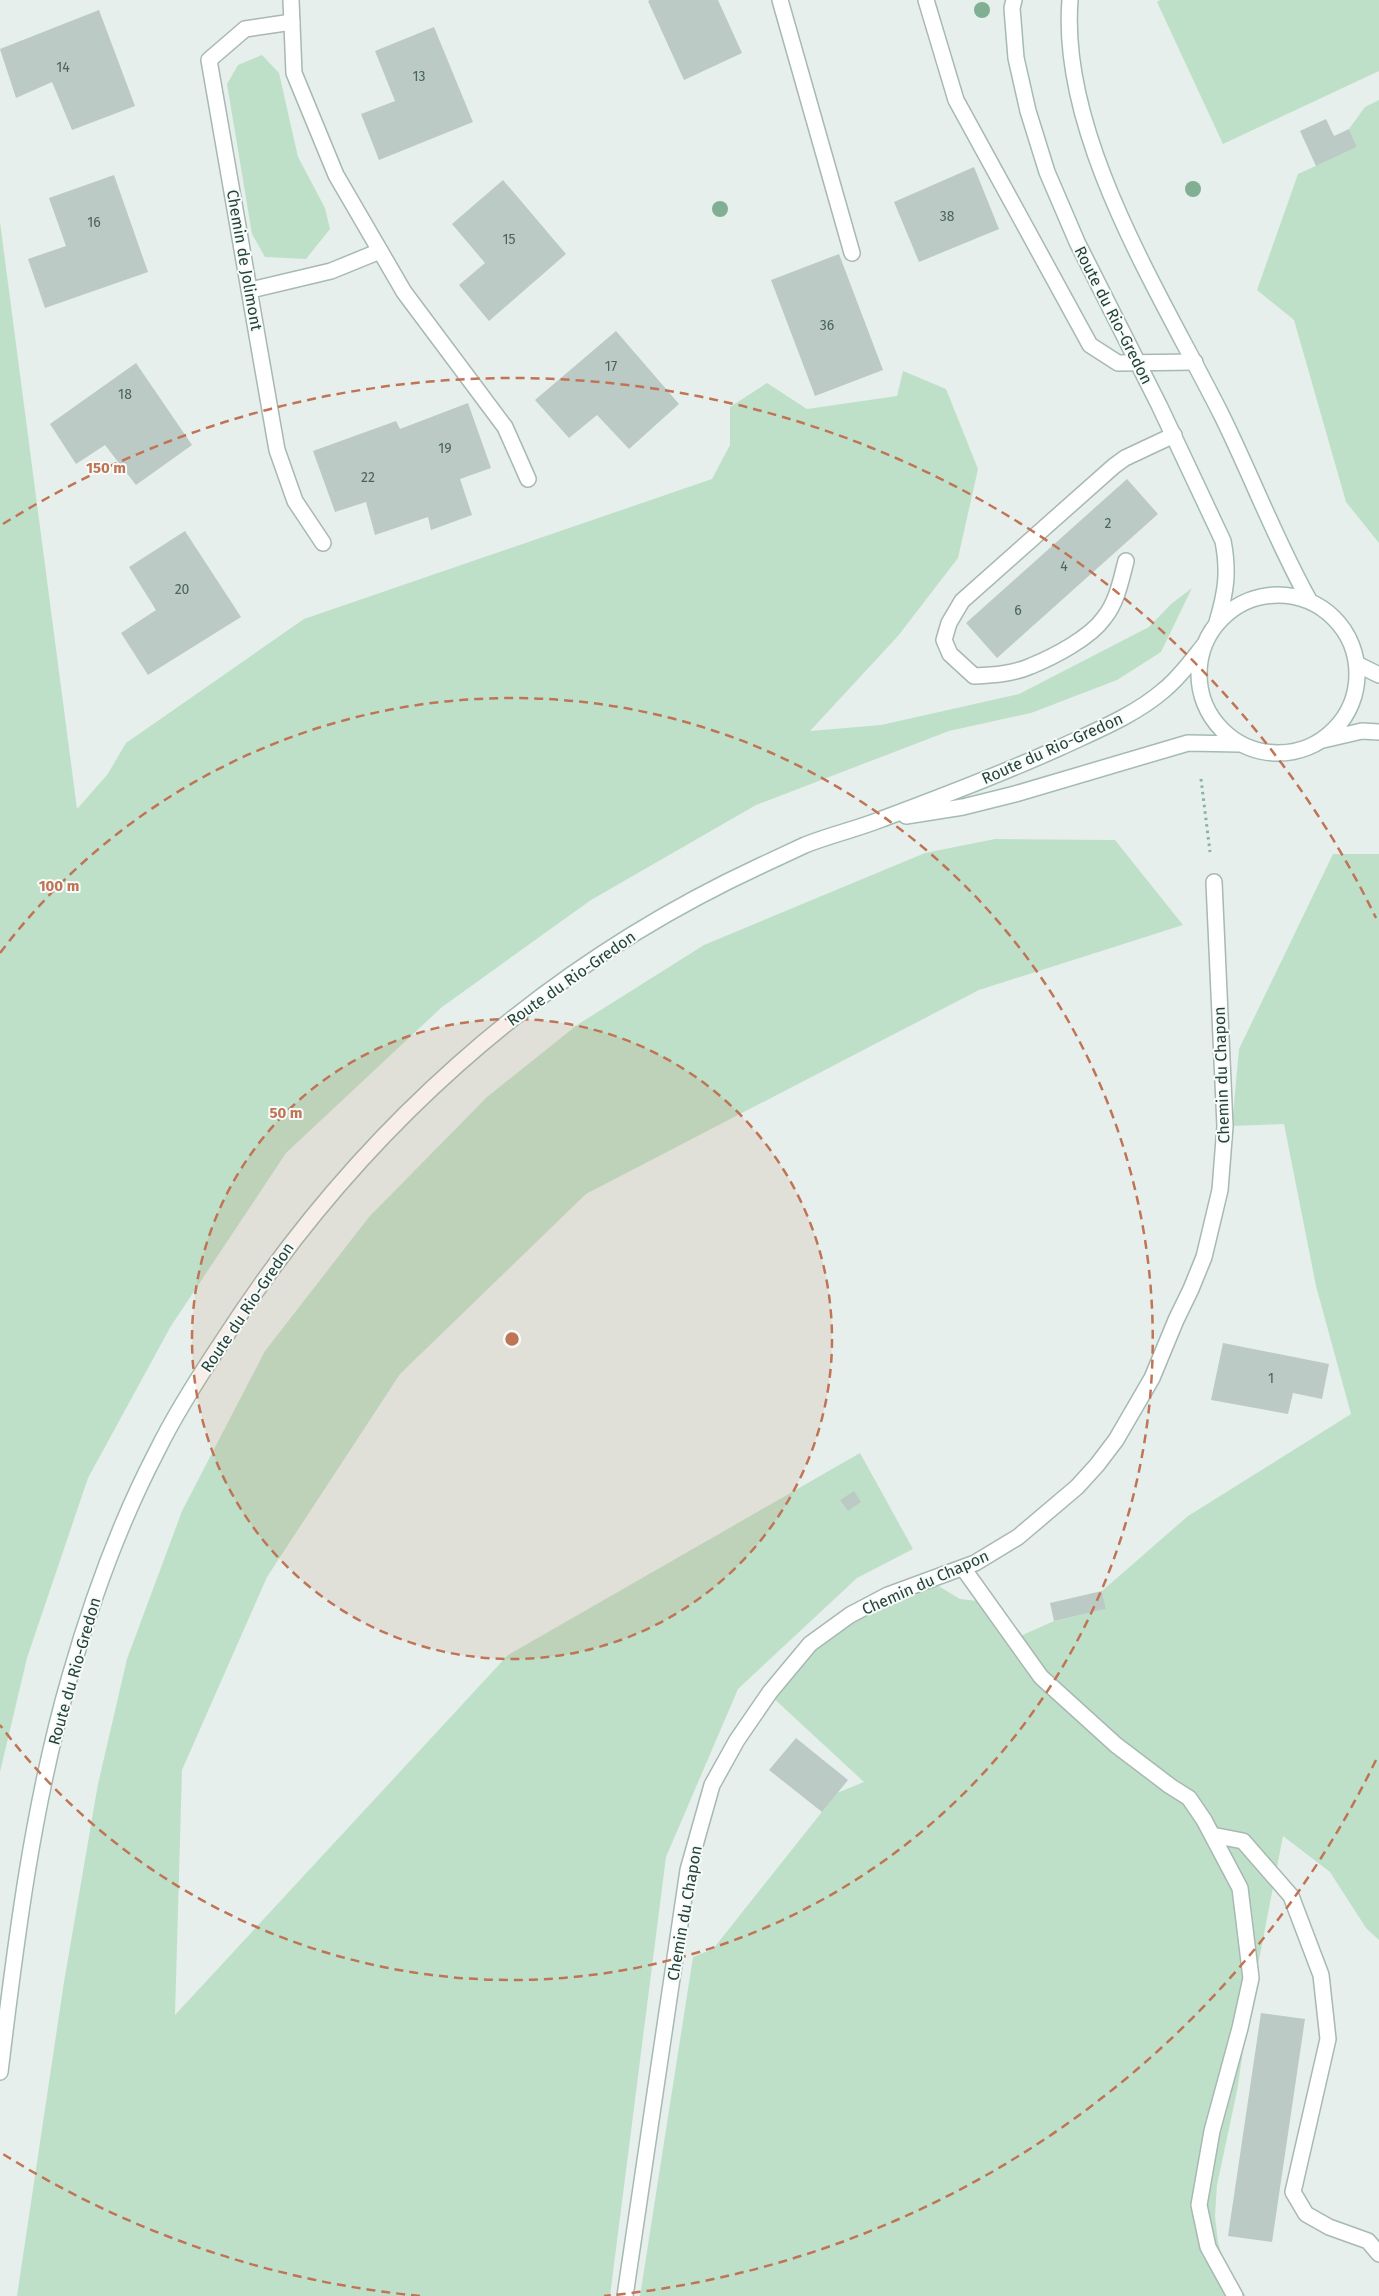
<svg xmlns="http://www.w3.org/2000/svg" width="1379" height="2296" font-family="'Fira Sans',sans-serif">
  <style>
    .green { fill: #bfe0c8 }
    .building { fill: #bbcac4 }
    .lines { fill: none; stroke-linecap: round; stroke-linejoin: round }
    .lane-casing { stroke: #a8b8b2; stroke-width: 18 }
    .street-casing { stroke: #a8b8b2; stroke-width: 18 }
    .secondary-casing { stroke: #a4bbb3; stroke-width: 18 }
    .path { stroke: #86b3a5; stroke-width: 3; stroke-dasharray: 2.5 4; stroke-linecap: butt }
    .lane { stroke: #fff; stroke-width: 15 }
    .street { stroke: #fff; stroke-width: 15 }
    .secondary { stroke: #fff; stroke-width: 15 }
    .tree { fill: #80af93 }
    .ring { fill: none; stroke: #c07456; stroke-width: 2.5; stroke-dasharray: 9 6 }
    .labels { text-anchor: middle; stroke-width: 4; stroke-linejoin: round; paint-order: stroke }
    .number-label { font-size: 14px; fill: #4a645c }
    .street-label { font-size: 16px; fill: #24423a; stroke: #f7fbf9 }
    .centre { fill: #c07456; stroke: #f7fbf9; stroke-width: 2.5 }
    .ring-label { font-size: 15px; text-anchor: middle; font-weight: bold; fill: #c07456; stroke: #f7fbf9; stroke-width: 4; stroke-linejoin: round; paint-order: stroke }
  </style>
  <rect width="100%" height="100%" fill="#e6efeb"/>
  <path class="green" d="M 1160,0 L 1379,0 L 1379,71 L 1223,144 L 1157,2 Z
    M 262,55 L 279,73 L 298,157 L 325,208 L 330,229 L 306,259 L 265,257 L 252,234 L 227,84 L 238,65 Z
    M 1379,100 L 1379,543 L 1346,502 L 1294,320 L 1257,290 L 1298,174 L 1357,147 L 1349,129 L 1365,107 Z
    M 0,222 L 77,809 L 107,775 L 126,743 L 304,619 L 712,479 L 730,445 L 730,407 L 767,383 L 807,409 L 897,396 L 903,371 L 946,389 L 978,469 L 958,558 L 898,636 L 810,731 L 881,725 L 1019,694 L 1149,627 L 1171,604 L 1192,588 L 1161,652 L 1117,680 L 1031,713 L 949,731 L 756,805 L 591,900 L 442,1007 L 286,1153 L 171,1326 L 88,1478 L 27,1658 L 0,1772 Z
    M 995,839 L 1115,840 L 1183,925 L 979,990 L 586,1194 L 400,1374 L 267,1577 L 182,1770 L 175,2015 L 508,1655 L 860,1453 L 913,1549 L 857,1578 L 738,1689 L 666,1857 L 610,2296 L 17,2296 L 64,1982 L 98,1784 L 127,1659 L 182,1511 L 265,1351 L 369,1217 L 487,1097 L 577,1025 L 704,945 L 925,853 Z
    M 1333,854 L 1379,854 L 1379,1940 L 1366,1928 L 1330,1872 L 1283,1836 L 1250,2006 L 1237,2091 L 1217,2185 L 1215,2216 L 1218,2242 L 1225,2267 L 1246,2296 L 640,2296 L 693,1957 L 713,1949 L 837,1793 L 864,1782 L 770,1695 L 811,1648 L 850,1618 L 932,1582 L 960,1599 L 977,1601 L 1014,1639 L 1054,1621 L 1106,1609 L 1102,1591 L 1188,1516 L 1351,1414 L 1316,1286 L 1284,1124 L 1232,1126 L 1239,1049 Z"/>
  <path class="building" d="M 650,0 L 718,0 L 742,53 L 684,80 L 648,1 Z
    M 99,10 L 135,106 L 72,130 L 52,82 L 16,98 L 0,49 Z
    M 434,27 L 473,122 L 379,160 L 361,114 L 395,101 L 375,51 Z
    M 1326,119 L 1334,136 L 1349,129 L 1357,147 L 1316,166 L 1300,131 Z
    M 974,167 L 999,229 L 919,262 L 894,202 Z
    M 114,175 L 148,272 L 45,308 L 28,259 L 66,246 L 49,198 Z
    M 503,180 L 566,254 L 489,321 L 459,285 L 485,263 L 452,224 Z
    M 839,254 L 883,370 L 815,396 L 771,280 Z
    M 616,331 L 679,404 L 629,449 L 597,415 L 569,438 L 535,400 Z
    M 136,363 L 192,445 L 136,485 L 105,445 L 76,464 L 50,424 Z
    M 468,403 L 491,468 L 460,479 L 472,515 L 431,530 L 428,517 L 375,535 L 366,502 L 335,512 L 313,451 L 396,421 L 400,429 Z
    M 1127,479 L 1158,514 L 997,658 L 966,623 Z
    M 185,531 L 241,617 L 148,675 L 121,633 L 156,610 L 129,567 Z
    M 1223,1343 L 1329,1364 L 1322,1399 L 1293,1393 L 1288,1414 L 1211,1400 Z
    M 854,1491 L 861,1502 L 848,1511 L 840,1500 Z
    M 1102,1591 L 1106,1609 L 1054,1621 L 1050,1603 Z
    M 796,1738 L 848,1780 L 822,1812 L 769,1770 Z
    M 1261,2013 L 1305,2019 L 1272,2242 L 1228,2236 Z"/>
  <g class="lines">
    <g class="lane-casing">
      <path id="lane" d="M 780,0 L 852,253
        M 292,22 L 245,29 L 209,60 L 277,450 L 295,501 L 323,543
        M 251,290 L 331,271 L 380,251
        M 1126,561 C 1121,580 1117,602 1104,618 C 1090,638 1053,657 1031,666 C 1013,674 993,675 974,676 L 950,654 L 944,640 L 949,623 L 962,601 L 1114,466 L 1125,458 L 1174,435
        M 963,1568 L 1041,1677 L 1116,1745 L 1170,1786 L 1189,1798 L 1204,1820 L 1240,1888 L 1251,1978 L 1240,2028 L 1212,2131 L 1199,2205 L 1208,2247 L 1235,2296
        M 1212,1835 L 1243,1841 L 1291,1896 L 1321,1975 L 1328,2039 L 1293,2192 L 1306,2214 L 1329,2227 L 1368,2241 L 1379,2254
        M 625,2296 L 688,1870 L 712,1785 L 737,1740 L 770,1692 L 810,1644 L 850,1615 L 888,1595 L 975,1563 L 1018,1537 L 1077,1487 L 1097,1465 L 1116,1440 L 1152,1378 L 1176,1320 L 1191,1289 L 1204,1257 L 1220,1190 L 1225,1126 L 1214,882"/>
    </g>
    <g class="street-casing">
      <path id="street" d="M 291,0 L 294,73 L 336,175 L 404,292 L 505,427 L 528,479
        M 926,0 L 956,100 L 1090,345 L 1118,363 L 1195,362"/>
    </g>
    <g class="secondary-casing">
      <path id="secondary" d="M 1014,0 L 1012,8 L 1016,58 L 1028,111 L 1047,172 L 1077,242 L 1159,405 L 1223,541 C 1229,572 1226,592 1217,622
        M 1070,0 C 1059,137 1162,296 1222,416 C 1252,477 1276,541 1309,600
        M1199 674a79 79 0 1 1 158 0a79 79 0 1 1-158 0Z
        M 1357,664 L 1379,675
        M 1323,740 L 1362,731 L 1379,732
        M 906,816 L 963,807 L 1015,794 L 1188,743 L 1240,744
        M 0,2072 C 16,1939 33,1804 70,1676 C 92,1599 120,1522 157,1451 C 176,1412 200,1375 224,1339 C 356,1134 538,969 760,866 C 775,859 790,852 805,845 C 830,835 857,829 882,819 C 941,797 1001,774 1059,748 C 1095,731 1134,716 1164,690 C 1180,677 1192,660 1204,645"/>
    </g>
    <path class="path" d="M 1201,779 L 1210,852"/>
    <use href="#lane" class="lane"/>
    <use href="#street" class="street"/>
    <use href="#secondary" class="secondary"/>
  </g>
  <g class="tree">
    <circle cx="982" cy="10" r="8"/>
    <circle cx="1193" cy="189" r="8"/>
    <circle cx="720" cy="209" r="8"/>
  </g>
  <circle cx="512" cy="1339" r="320" fill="#c07456" fill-opacity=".12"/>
  <g class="ring">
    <circle cx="512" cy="1339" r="320"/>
    <path d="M0 953A641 641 0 1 1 0 1725"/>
    <path d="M1376 1760A961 961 0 0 1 604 2296M420 2296A961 961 0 0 1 3 2154M3 524A961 961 0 0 1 1376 918"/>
  </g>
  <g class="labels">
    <g class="number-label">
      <text x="63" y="72">14</text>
      <text x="419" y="81">13</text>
      <text x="947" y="221">38</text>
      <text x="94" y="227">16</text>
      <text x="509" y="244">15</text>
      <text x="827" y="330">36</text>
      <text x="611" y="371">17</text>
      <text x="125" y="399">18</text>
      <text x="445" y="453">19</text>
      <text x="368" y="482">22</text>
      <text x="1108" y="528">2</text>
      <text x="1064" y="571">4</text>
      <text x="182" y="594">20</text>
      <text x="1018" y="615">6</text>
      <text x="1271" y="1383">1</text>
    </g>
    <g class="street-label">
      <text transform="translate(245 260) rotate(80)" y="6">Chemin de Jolimont</text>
      <text transform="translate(1114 315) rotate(63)" y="6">Route du Rio-Gredon</text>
      <text transform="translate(1052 748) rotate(-24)" y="6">Route du Rio-Gredon</text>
      <text transform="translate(571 978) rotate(-35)" y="6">Route du Rio-Gredon</text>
      <text transform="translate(1221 1075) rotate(-92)" y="6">Chemin du Chapon</text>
      <text transform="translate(247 1307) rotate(-56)" y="6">Route du Rio-Gredon</text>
      <text transform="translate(925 1582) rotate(-24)" y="6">Chemin du Chapon</text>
      <text transform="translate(74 1671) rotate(-74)" y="6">Route du Rio-Gredon</text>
      <text transform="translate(684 1913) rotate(-80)" y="6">Chemin du Chapon</text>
    </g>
  </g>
  <circle cx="512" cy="1339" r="8" class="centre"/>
  <g class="ring-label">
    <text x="106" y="473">150 m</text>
    <text x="59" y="891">100 m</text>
    <text x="286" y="1118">50 m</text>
  </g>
</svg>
